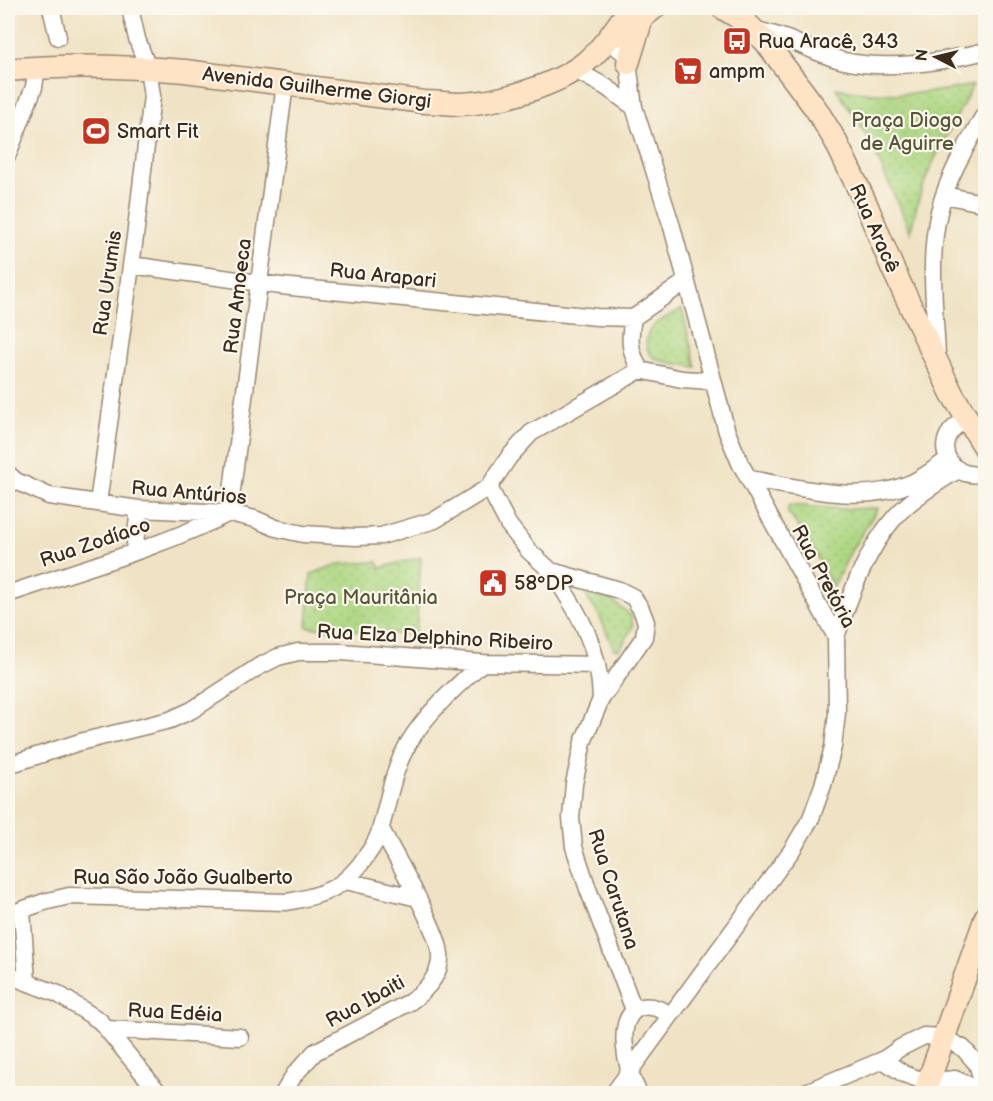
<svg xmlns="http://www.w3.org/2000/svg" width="993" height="1101" font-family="'Balsamiq Sans',sans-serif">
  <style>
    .park { fill: url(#park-dots); stroke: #748050; stroke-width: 1.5 }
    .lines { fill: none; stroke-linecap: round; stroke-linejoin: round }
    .street-casing { stroke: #968672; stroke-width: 19 }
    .secondary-casing { stroke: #968672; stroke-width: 25 }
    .street { stroke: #fff; stroke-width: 16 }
    .secondary { stroke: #fee4c5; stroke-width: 22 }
    .labels { text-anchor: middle; stroke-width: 4.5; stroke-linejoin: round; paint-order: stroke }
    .poi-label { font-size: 20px; fill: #3b2a1e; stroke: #fbf7ec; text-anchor: start }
    .street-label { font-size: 20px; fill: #3b2a1e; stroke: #fbf7ec }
    .park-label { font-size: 20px; fill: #585537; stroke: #fbf7ec }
  </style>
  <defs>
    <pattern id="park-dots" width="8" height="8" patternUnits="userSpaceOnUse" patternTransform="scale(1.5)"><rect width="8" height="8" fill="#aed783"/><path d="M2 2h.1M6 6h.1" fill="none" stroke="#97b971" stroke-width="1.8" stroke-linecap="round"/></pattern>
  </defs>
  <rect width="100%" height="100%" fill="#fbf7ec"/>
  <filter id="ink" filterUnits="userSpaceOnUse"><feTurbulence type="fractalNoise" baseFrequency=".0167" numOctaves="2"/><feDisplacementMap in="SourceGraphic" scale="12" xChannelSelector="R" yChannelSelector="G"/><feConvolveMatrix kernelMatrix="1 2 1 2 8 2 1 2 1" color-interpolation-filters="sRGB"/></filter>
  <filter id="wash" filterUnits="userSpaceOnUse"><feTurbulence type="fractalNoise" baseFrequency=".008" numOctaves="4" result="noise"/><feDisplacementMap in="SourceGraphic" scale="24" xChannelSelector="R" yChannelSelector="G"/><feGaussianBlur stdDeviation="1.35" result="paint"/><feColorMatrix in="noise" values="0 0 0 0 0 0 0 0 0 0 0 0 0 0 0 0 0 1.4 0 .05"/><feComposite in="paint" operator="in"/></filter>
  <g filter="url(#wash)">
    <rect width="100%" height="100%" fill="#f0e3c5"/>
    <path class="park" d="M 973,85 C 950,132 918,179 911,233 L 870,141 L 836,88 C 881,97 928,95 973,85 Z
      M 682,309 L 696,367 C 685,365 663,363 655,358 C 651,356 648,351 647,347 C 642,325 668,317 682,309 Z
      M 789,505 L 843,509 L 878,508 L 852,549 L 833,588 L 812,546 L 787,511 Z
      M 421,557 L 416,635 L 307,627 L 311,574 L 338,564 L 378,562 L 380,568 Z
      M 588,594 L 609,599 L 631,615 L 633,626 L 620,649 L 614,649 L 599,615 L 587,598 Z"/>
  </g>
  <g filter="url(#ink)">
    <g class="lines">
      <g class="street-casing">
        <path id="street" d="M 51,8 L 58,37
          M 753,29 C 764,32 775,34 784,38 C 805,46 823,56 844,61 C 890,71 941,62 986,51
          M 608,40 L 624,53 L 628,63 L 634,107 L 672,227 L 727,432 L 740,463 L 836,637 L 837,713 L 833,747 L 823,785 L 811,818 L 792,850 L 613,1094
          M 575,70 L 606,87 L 634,107
          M 8,154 L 34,87 L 37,67
          M 945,195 L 986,204
          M 131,265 L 281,286 L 597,317 L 633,318
          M 685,282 L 633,318 C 629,340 629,349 640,370 L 682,379 L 712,381
          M 937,356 C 935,309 928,258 939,212 C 947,177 968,143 986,112
          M 968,420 C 964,422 958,424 955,427 C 930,449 957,484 986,472
          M 8,474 L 16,481 L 49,496 L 139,509 L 229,513 L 255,519 L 276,528 L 303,534 L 356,537 L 381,536 L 435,520 L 489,487 L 509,457 L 531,433 L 640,370
          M 749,479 C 799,487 859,505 909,484 C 923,478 936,468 948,459
          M 489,487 L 508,524 L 529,551 L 551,571 L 619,590 L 633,597 L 641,609 L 646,622 L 644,637 L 601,699 L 583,742 L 574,784 L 571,818 L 574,847 L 588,889 L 634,1010
          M 98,503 L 135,237 L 152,96 L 148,68 L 137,39 L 130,8
          M 134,551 L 139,509
          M 551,571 C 579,612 600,648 601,699
          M 8,594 C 81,569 159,548 229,513 L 285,84
          M 836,637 C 850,596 866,550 895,517 C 912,498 936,483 958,470
          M 8,765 L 80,742 L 170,720 L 192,710 L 258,667 L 278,657 L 298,652 L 341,652 L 482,663 L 597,665
          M 346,881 L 418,898
          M 22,910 L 27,982
          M 8,915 L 44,902 L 69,896 L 287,902 C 325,895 345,888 367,855 C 373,847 379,836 381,827 C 389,798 393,770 408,744 C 426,713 456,687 482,663
          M 8,975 L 58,994 L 100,1021 L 160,1094
          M 107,1029 L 240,1037
          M 883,1060 L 904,1074 L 927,1082 L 955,1079 L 985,1092
          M 283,1094 L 294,1075 L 315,1052 L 410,1002 C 425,991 442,975 440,954 C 439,942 433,930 428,919 C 414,888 397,859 381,829
          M 639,1094 C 632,1080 626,1064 625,1048 C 621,1013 638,995 671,1015
          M 801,1094 L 883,1060 L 900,1048 L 924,1036 L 942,1037 L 963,1048 L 977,1064 L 986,1093"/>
      </g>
      <g class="secondary-casing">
        <path id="secondary" d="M 723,8 L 744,21 L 765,41 L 816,109 L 835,140 L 866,204 L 892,267 L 952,394 L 986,449
          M 617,35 L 627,30 L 654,8
          M 628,63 L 642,18
          M 8,70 C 66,64 126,66 185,71 L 424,102 C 437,102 449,104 461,104 C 498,103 559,85 587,61 C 605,46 617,26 630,8
          M 924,1094 L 986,917"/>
      </g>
      <use href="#street" class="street"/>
      <use href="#secondary" class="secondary"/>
    </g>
  </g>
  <defs>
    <g id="bus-square" transform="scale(1.5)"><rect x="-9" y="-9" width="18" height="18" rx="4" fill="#c8321e" stroke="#fbf7ec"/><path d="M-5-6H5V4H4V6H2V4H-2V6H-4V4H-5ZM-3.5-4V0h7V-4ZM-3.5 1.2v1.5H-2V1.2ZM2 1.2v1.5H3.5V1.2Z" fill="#fff"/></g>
    <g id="supermarket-square" transform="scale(1.5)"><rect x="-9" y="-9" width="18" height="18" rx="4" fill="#c8321e" stroke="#fbf7ec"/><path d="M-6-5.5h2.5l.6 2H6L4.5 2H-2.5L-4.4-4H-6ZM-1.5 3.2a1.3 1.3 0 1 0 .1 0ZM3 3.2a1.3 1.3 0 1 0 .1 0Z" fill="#fff"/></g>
    <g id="stadium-square" transform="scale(1.5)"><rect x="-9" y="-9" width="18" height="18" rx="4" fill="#c8321e" stroke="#fbf7ec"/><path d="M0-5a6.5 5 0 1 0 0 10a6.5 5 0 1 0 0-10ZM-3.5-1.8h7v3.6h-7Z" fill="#fff"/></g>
    <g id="civic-square" transform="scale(1.5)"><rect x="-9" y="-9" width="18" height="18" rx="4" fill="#c8321e" stroke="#fbf7ec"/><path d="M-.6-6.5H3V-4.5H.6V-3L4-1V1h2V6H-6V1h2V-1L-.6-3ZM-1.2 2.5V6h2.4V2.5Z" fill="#fff"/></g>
  </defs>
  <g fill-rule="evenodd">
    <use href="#bus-square" x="737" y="41"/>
    <use href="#supermarket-square" x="688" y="71"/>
    <use href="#stadium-square" x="96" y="131"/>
    <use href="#civic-square" x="493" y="583"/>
  </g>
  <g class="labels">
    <g class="poi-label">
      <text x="758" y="48">Rua Aracê, 343</text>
      <text x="709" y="78">ampm</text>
      <text x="117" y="138">Smart Fit</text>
      <text x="514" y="590">58ºDP</text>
    </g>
    <g class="street-label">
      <text transform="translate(317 87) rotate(7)" y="7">Avenida Guilherme Giorgi</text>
      <text transform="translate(875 228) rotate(66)" y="7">Rua Aracê</text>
      <text transform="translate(383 275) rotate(6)" y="7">Rua Arapari</text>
      <text transform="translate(107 283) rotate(-82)" y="7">Rua Urumis</text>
      <text transform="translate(237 296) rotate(-83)" y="7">Rua Amoeca</text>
      <text transform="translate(189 492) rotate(5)" y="7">Rua Antúrios</text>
      <text transform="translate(95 542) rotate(-19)" y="7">Rua Zodíaco</text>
      <text transform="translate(824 576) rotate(62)" y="7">Rua Pretória</text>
      <text transform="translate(435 637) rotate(3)" y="7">Rua Elza Delphino Ribeiro</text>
      <text x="183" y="884">Rua São João Gualberto</text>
      <text transform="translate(614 889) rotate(72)" y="7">Rua Carutana</text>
      <text transform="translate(365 1001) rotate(-29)" y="7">Rua Ibaiti</text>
      <text transform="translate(175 1012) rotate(3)" y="7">Rua Edéia</text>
    </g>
    <g class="park-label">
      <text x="907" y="127">Praça Diogo<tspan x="907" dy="23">de Aguirre</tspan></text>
      <text x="361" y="604">Praça Mauritânia</text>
    </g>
  </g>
  <rect width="993" height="1101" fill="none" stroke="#fbf7ec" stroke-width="30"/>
  <g transform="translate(936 57) rotate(277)" stroke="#fbf7ec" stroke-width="4.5" paint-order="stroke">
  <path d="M0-4.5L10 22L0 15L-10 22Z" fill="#3b2a1e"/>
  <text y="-9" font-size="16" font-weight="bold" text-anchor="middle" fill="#3b2a1e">N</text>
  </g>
</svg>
